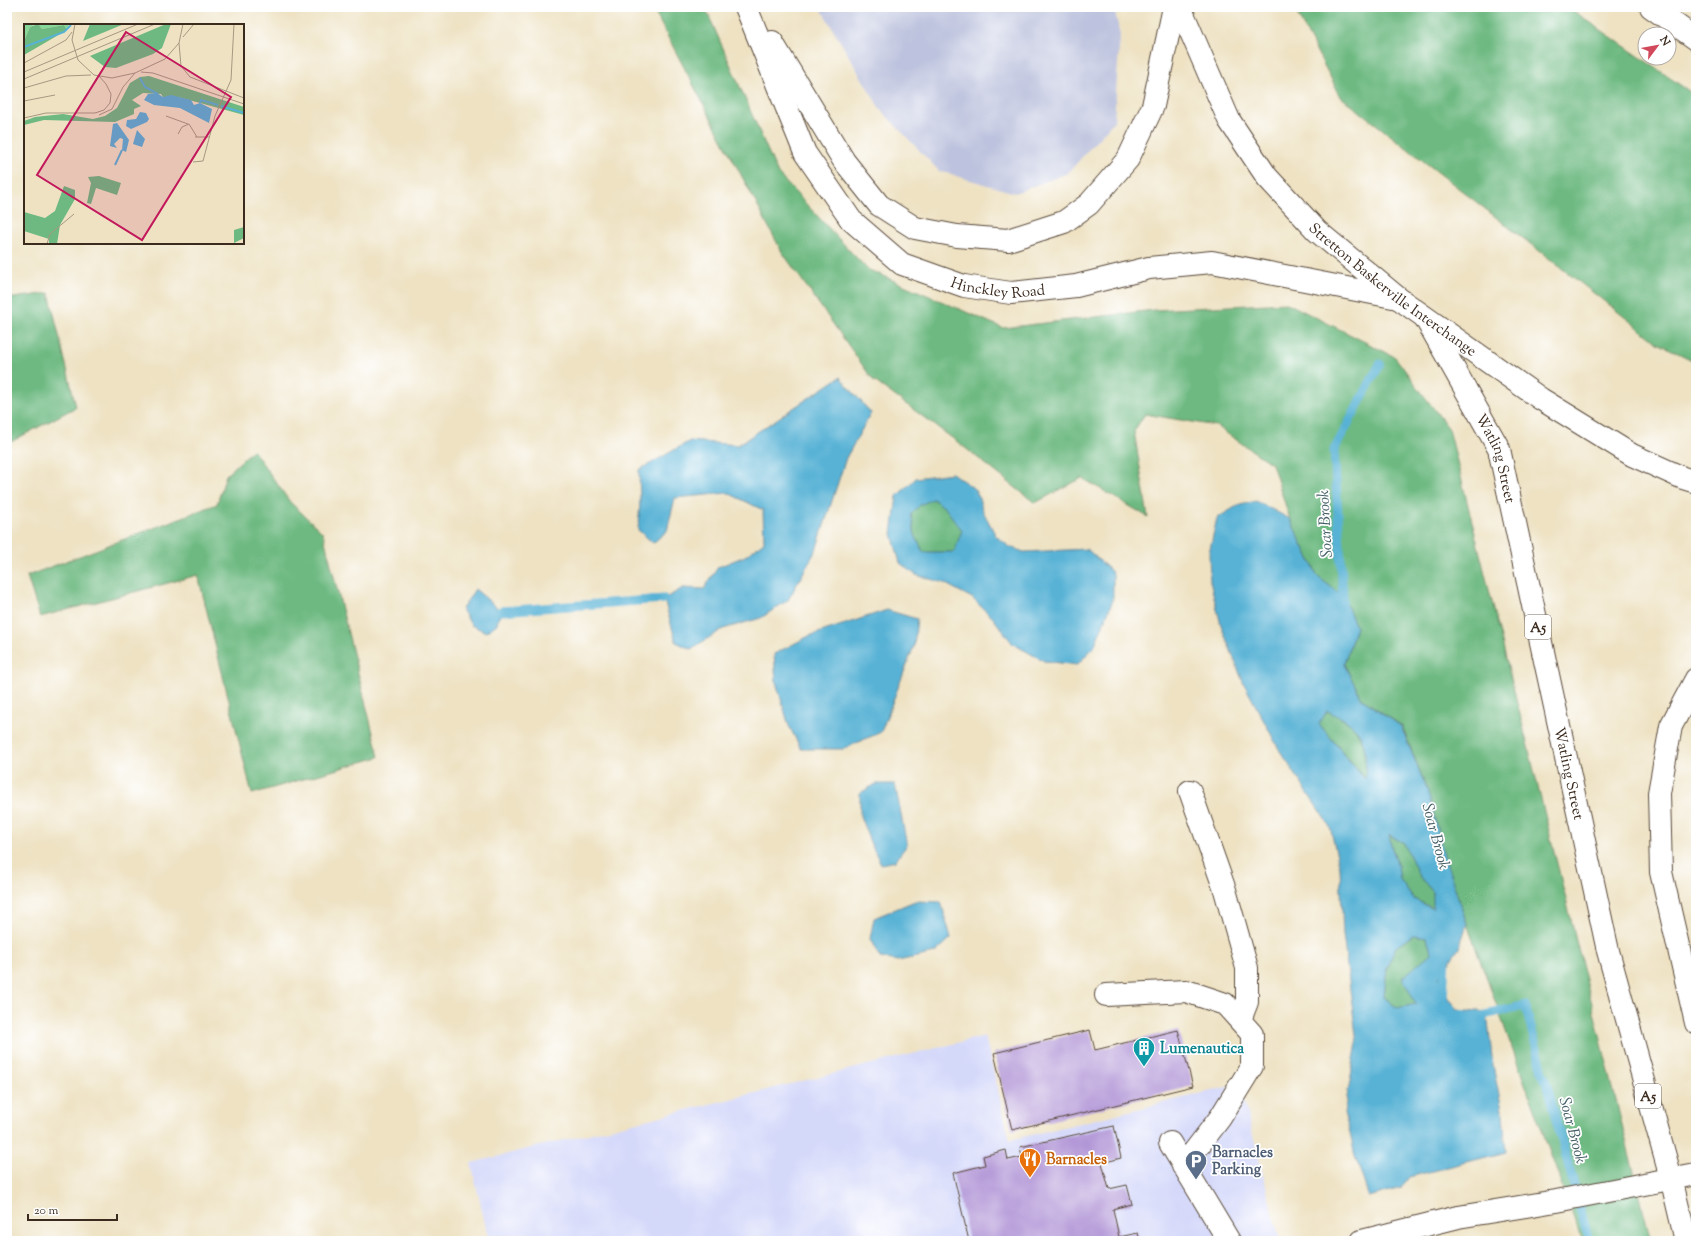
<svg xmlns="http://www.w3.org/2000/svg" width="1703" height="1248" font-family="'Sorts Mill Goudy',serif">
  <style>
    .built { fill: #d4d8f9 }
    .industrial { fill: #bdc3de }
    .forest { fill: #6db981; stroke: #547250 }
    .water { fill: #58b2d5; stroke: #4a6e7a; fill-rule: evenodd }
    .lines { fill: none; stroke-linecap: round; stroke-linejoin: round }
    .stream { stroke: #58b2d5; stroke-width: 9 }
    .building { fill: #b297d7 }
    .minor-casing { stroke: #564637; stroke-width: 24 }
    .major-casing { stroke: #564637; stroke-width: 24 }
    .highway-casing { stroke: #564637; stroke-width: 24 }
    .minor { stroke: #fff; stroke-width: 22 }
    .major { stroke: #fff; stroke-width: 22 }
    .highway { stroke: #fff; stroke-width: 22 }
    .labels { text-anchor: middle; stroke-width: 3.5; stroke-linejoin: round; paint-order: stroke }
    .shield { fill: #fff; stroke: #766a62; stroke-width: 1 }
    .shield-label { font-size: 14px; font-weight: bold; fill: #3b2a1e }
    .street-label { font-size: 15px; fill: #3b2a1e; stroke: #fff }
    .culture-label { font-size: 15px; font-weight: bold; fill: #0d838f; stroke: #fff; text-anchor: start }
    .service-label { font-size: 15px; font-weight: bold; fill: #4e5e75; stroke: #fff; text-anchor: start }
    .food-label { font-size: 15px; font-weight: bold; fill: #c56008; stroke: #fff; text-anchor: start }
    .water-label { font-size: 16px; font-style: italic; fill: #476067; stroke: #fff }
    .inset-river { fill: none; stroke: #58b2d5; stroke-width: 2 }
    .inset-road { fill: none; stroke: #a69881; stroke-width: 1 }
    .view { fill: #c2185b; fill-opacity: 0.15; stroke: #c2185b; stroke-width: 2 }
    .inset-edge { fill: none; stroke: #3b2a1e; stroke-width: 2 }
  </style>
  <rect width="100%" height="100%" fill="#fff"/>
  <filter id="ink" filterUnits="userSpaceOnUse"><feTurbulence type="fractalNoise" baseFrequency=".025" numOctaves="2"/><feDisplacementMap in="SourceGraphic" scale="8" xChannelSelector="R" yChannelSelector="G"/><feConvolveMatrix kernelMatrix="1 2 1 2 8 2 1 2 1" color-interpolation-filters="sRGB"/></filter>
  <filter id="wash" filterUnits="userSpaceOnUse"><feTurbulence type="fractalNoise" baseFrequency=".012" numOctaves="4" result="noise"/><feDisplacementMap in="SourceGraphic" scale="16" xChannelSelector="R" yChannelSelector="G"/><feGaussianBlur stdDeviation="0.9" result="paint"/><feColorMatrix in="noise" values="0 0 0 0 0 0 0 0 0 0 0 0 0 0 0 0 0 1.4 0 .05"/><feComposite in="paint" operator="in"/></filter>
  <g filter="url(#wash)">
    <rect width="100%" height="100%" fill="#eee2c3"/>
    <path class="built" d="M 985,1036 L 1010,1140 L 1240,1084 L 1280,1241 L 489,1241 L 471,1163 Z"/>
    <path class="industrial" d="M 820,7 L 1114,7 L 1120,35 L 1114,121 L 1068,173 L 1015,193 L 939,171 L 880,109 Z"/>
    <path class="forest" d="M 652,7 L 705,7 L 778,174 L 867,269 L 1003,328 L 1154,310 L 1287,303 L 1395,357 L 1449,429 L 1651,1241 L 1582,1241 L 1467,924 L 1444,856 L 1428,792 L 1402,726 L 1362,699 L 1344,664 L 1356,627 L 1343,596 L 1318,577 L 1290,519 L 1272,464 L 1216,426 L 1145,414 L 1134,431 L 1148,517 L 1082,478 L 1035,503 L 959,443 L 873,380 L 782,252 Z
      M 1293,7 L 1568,7 L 1696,96 L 1696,362 L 1658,343 L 1341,97 Z
      M 49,293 L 76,407 L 7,444 L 7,299 Z
      M 253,450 L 290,502 L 323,533 L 379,757 L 252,794 L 198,575 L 40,617 L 27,576 L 217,504 L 226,475 Z
      M 933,498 L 945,508 L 963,530 L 954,552 L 923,552 L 915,535 L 911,514 L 920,505 Z
      M 1327,710 L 1354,726 L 1365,746 L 1366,779 L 1319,724 Z
      M 1388,835 L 1404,843 L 1419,876 L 1433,892 L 1434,909 L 1414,899 L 1400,879 L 1398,866 L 1392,849 Z
      M 1413,935 L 1427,937 L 1432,953 L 1417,1005 L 1397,1008 L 1384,997 L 1387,967 L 1396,947 Z"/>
    <path class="water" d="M 840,377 L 871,413 L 846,458 L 816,550 L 788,600 L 761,618 L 723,629 L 691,649 L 676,642 L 664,599 L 683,588 L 704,589 L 718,567 L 745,556 L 764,542 L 763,510 L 728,493 L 675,498 L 667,531 L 653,543 L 638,530 L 640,501 L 639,470 L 690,441 L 738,445 Z
      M 952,473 L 976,490 L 983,511 L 996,536 L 1010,547 L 1024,552 L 1087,549 L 1113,573 L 1113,600 L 1094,647 L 1077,665 L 1044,661 L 1013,644 L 993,618 L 972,598 L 944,583 L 916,575 L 900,563 L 892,534 L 897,496 L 916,478 ZM 933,499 L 945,508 L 962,530 L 954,552 L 923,552 L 915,535 L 911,514 L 920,505 Z
      M 1256,501 L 1290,519 L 1318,577 L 1343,596 L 1356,627 L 1344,664 L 1362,699 L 1401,726 L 1428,792 L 1444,856 L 1467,924 L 1459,948 L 1439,977 L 1446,995 L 1458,1009 L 1487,1012 L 1493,1066 L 1503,1114 L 1506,1152 L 1409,1177 L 1401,1188 L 1369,1197 L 1355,1156 L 1349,1129 L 1344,1113 L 1357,1043 L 1343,935 L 1340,868 L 1330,827 L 1280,751 L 1243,682 L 1221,625 L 1210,581 L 1209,553 L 1217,518 L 1237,506 ZM 1327,711 C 1364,727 1367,740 1365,779 L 1319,724 ZM 1389,835 L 1404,843 L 1419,876 L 1433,892 L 1433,909 L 1414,899 L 1400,879 L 1398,866 L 1392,849 ZM 1413,935 L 1427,937 L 1431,953 L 1402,978 L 1416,1004 L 1397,1008 L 1384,997 L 1387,967 L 1396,947 Z
      M 475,589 L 501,611 L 497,624 L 486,632 L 471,625 L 462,609 Z
      M 887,610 L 917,619 L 914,646 L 881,732 L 843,749 L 801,749 L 789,726 L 776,682 L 774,654 L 809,636 Z
      M 876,784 L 895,784 L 907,845 L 895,861 L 881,864 L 870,842 L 860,816 L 860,793 Z
      M 915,901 L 941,902 L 951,938 L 935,953 L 898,961 L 880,958 L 870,939 L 874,918 Z"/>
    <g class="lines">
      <path class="stream" d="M 1342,607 L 1343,596 L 1334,450 L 1380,364
        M 501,611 L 664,599
        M 1443,1001 L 1445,957
        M 1477,1017 L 1525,1005 L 1589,1241"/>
    </g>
    <g id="blocks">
      <path class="building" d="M 1090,1030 L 1095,1050 L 1178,1030 L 1193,1086 L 1012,1130 L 994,1053 Z
        M 1114,1126 L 1121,1158 L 1102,1163 L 1109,1189 L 1127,1185 L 1132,1204 L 1113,1209 L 1119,1237 L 1138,1233 L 1140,1241 L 969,1241 L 953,1173 L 985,1165 L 983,1156 L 1006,1150 L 1008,1160 L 1022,1157 L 1020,1147 Z"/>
    </g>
  </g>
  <g filter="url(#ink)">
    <use href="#blocks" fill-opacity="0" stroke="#564637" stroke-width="1"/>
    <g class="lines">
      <g class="minor-casing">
        <path id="minor" d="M 1190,791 L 1225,890 L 1247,968 L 1247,1002 L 1240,1020
          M 1106,995 L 1186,991 L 1225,1004 L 1252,1034 L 1252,1066 L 1220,1118 L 1183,1166
          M 1170,1143 L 1229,1241
          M 1362,1241 L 1458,1217 L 1556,1201 L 1696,1174"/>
      </g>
      <g class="major-casing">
        <g id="major">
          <path id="s1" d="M 746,7 L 805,153 L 851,220 L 902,264 L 964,286 L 1011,293 L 1076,286 L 1149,268 L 1212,262 L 1398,298"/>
          <path d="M 772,42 L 844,161 L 879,205 L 915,228 L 957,236 L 1008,240 L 1064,222 L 1089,204 L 1128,159 L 1153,106 L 1174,7"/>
        </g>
      </g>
      <g class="highway-casing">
        <g id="highway">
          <path id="s2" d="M 1180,7 L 1229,120 L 1267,177 L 1317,231 L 1398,298 L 1541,399 L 1632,455 L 1683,478 L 1696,482"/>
          <path d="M 1651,7 L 1696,39"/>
          <path id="s3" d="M 1426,319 L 1499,449 L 1608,951 L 1671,1178 L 1686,1241"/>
          <path d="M 1696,679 L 1671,726 L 1659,793 L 1661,872 L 1696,1023"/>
        </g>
      </g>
      <use href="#minor" class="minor"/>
      <use href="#major" class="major"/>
      <use href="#highway" class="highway"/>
    </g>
  </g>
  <defs>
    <g id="building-pin" transform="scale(1.15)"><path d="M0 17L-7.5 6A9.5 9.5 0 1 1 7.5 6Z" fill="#0f9aa8" stroke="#fff"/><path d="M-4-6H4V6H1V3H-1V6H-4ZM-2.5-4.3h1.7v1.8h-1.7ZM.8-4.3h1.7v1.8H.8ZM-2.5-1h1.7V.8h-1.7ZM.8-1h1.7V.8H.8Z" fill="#fff"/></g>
    <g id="restaurant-pin" transform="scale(1.15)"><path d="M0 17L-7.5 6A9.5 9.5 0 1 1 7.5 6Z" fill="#e8710a" stroke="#fff"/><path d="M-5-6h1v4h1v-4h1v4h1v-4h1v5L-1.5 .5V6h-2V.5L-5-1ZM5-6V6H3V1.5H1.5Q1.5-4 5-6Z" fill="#fff"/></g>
    <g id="parking-pin" transform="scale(1.15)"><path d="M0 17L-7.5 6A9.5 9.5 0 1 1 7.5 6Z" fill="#5c6f8a" stroke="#fff"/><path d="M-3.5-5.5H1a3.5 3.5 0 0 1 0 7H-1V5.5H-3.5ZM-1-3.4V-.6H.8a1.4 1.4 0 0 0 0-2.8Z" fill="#fff"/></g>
  </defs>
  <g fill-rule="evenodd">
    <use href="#building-pin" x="1144" y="1048"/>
    <use href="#restaurant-pin" x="1030" y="1159"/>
    <use href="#parking-pin" x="1196" y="1161"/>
  </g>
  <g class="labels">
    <g class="shield">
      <rect x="1525" y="615" width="26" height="24" rx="3"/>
      <rect x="1635" y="1084" width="26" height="24" rx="3"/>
    </g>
    <g class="shield-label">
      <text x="1538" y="632">A5</text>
      <text x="1648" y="1101">A5</text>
    </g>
    <g class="street-label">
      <text dy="5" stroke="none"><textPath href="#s1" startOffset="406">Hinckley Road</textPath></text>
      <text dy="5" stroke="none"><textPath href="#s2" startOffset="361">Stretton Baskerville Interchange</textPath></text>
      <text dy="5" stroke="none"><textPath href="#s3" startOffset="157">Watling Street</textPath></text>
      <text dy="5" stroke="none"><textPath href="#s3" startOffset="481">Watling Street</textPath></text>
    </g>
    <g class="culture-label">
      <text x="1160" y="1053">Lumenautica</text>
    </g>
    <g class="service-label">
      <text x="1212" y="1157">Barnacles<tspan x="1212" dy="17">Parking</tspan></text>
    </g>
    <g class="food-label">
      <text x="1046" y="1164">Barnacles</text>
    </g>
    <g class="water-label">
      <text transform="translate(1324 524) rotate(-93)" y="6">Soar Brook</text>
      <text transform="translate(1437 836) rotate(75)" y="6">Soar Brook</text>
      <text transform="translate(1574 1130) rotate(75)" y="6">Soar Brook</text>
    </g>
  </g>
  <g transform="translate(24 24)">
    <rect width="220" height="220" fill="#eee2c3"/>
    <path d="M 0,0 L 12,0 L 6,3 L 0,17 ZM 14,0 L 45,0 L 43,6 L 40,1 L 18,5 Z" fill="#87d999"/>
    <path d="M 14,0 L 18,5 L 40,1 L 43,6 L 0,31 L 0,17 L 6,3 ZM 66,0 L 100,0 L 59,17 ZM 142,0 L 147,0 L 138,24 L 129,30 L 92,44 L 81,43 L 66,32 ZM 125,52 L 220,83 L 220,91 L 154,73 L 139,73 L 137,70 L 119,69 L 108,76 L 117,82 L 110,85 L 110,90 L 91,98 L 20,96 L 0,101 L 0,97 L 11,93 L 39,90 L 69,95 L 81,92 L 93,84 L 106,59 L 116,53 ZM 75,152 L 97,159 L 93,171 L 72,164 L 67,180 L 63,179 L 67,159 L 64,153 ZM 40,162 L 51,166 L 51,175 L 36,201 L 33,220 L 25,220 L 25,215 L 0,207 L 0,188 L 21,194 L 31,187 ZM 220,203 L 220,214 L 210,219 L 210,206 Z" fill="#6db981"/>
    <path d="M 133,69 L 139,73 L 147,71 L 167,76 L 170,81 L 176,79 L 188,85 L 185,99 L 156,84 L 130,81 L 120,76 L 124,70 ZM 116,88 L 122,89 L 125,95 L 123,98 L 107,105 L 102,102 L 103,96 L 112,95 ZM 93,99 L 105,116 L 102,128 L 98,126 L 99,115 L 96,114 L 90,120 L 93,124 L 86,122 L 89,100 ZM 113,106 L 121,115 L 118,123 L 109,120 Z" fill="#58b2d5"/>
    <path class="inset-river" d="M 0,23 L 40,8 L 47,1M 116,54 L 121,63 L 134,70M 176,79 L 177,76 L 194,81M 197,82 L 220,89M 91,141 L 98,126"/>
    <path class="inset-road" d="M 51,0 L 48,16 L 54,36 L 70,51 L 88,54 L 111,49 L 141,35 L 155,19 L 159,0M 159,13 L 170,0M 155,19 L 157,42 L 166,53 L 220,74M 0,39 L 42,16 L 48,8M 0,48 L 114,0M 117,48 L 129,49 L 220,80M 0,55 L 131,0M 0,64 L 42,52 L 67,51M 0,77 L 31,71M 75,91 L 88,85 L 99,63 L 111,49M 142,92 L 164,100M 0,94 L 22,89 L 71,89 L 80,86 L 86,79 L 87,70 L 82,60 L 75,52M 154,110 L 158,103 L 165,100 L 173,113M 171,113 L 185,113M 169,138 L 179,137 L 191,92 L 207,56 L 210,0M 23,220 L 26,210 L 50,190"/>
    <path class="view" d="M 102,8 L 207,73 L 118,216 L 13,151 Z"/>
    <rect width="220" height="220" class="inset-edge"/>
  </g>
  <rect width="1703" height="1248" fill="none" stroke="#fff" stroke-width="24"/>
  <g transform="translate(1657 46) rotate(58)"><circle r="19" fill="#ffffff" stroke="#b1aaa5"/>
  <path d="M0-3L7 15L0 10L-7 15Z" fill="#d1495b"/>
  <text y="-6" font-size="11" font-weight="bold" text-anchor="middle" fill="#3b2a1e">N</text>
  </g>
  <path d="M28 1214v6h89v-6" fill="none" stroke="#3b2a1e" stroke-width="2"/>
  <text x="34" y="1214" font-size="12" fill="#3b2a1e" stroke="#ffffff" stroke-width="3" paint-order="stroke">20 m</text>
</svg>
